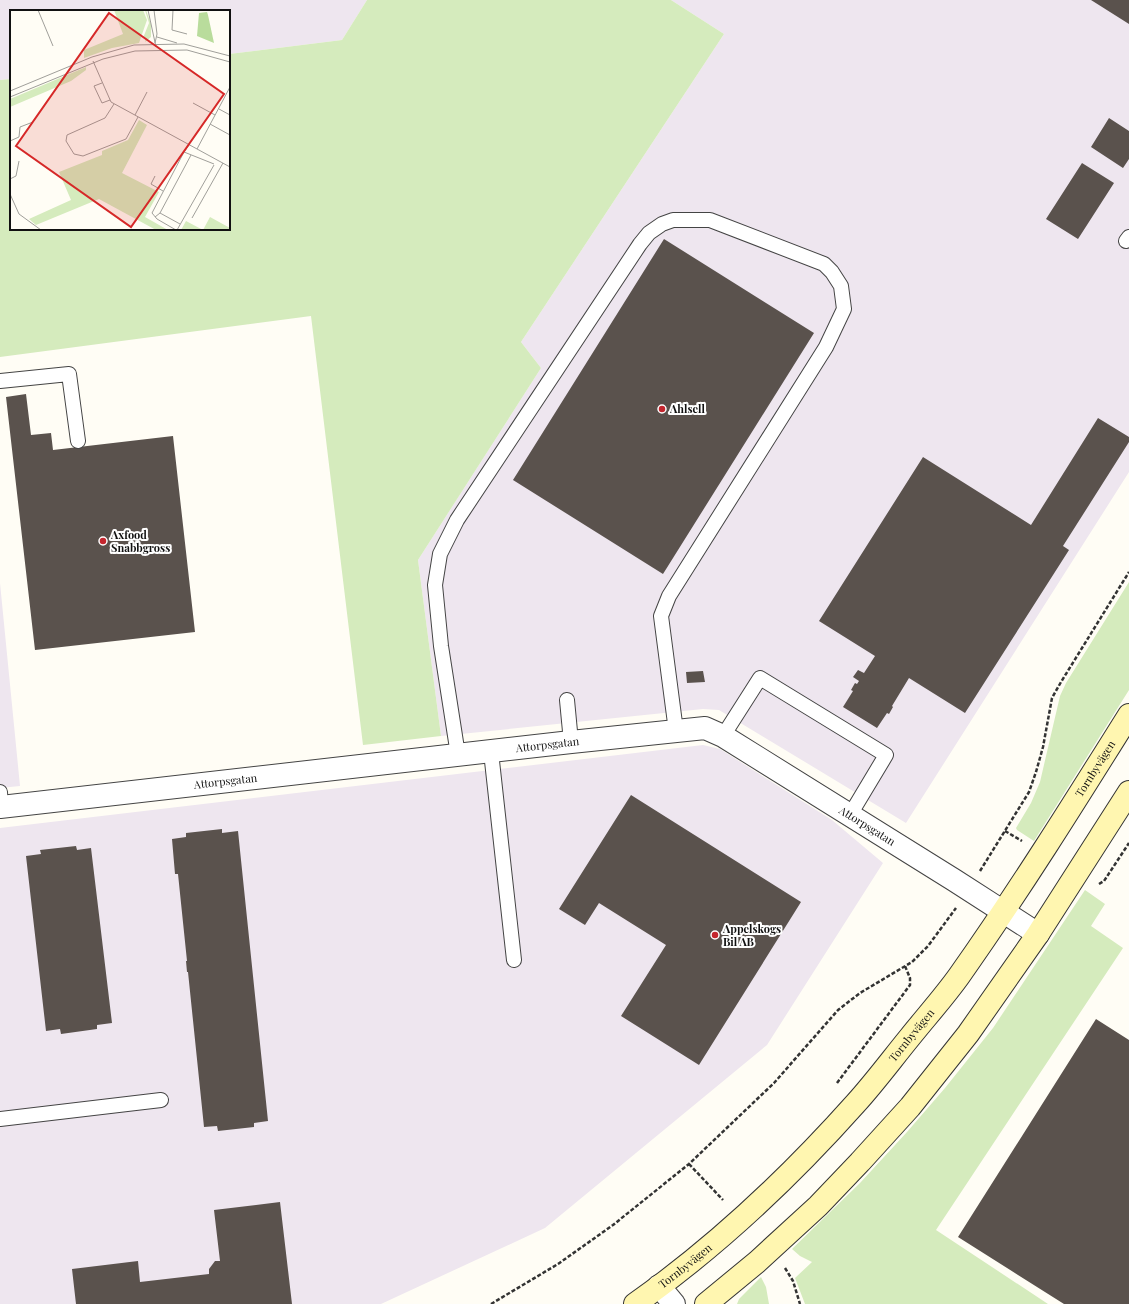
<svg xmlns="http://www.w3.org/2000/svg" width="1129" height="1304" font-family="'Playfair Display',serif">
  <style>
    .industrial { fill: #eee6ef }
    .green { fill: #d5ebbd }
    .building { fill: #5a524d }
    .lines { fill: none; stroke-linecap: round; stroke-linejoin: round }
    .service-casing { stroke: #444; stroke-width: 16 }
    .minor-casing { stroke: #444; stroke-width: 24 }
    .tertiary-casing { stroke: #444; stroke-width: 24 }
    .secondary-casing { stroke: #333; stroke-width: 24 }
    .path { stroke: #333; stroke-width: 2.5; stroke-dasharray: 4 2; stroke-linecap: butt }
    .service { stroke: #fff; stroke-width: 14 }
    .minor { stroke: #fff; stroke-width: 22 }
    .tertiary { stroke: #fff; stroke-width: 22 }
    .secondary { stroke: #fff6b0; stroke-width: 22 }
    .poi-dot { fill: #c4262e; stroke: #fff; stroke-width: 1.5 }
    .labels { text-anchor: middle; stroke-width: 4; stroke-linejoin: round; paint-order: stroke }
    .poi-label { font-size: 11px; font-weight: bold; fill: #111; stroke: #fff; text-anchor: start }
    .street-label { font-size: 11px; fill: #111; stroke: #fff }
    .inset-road { fill: none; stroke: #a09f9a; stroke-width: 1 }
    .view { fill: #d62828; fill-opacity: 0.15; stroke: #d62828; stroke-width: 2 }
    .inset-edge { fill: none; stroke: #111; stroke-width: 2 }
  </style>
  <rect width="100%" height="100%" fill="#fffdf5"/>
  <path class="industrial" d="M 0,0 L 367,0 L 342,40 L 229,54 L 229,11 L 11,11 L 11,79 L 0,80 Z
    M 671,0 L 1129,0 L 1129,472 L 906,823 L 719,710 L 703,709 L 441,736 L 418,560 L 541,368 L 521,342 L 724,34 Z
    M 0,583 L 20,786 L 0,788 Z
    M 703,745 L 720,749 L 832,820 L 883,863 L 767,1045 L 545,1228 L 381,1304 L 0,1304 L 0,828 Z"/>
  <path class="green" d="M 367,0 L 671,0 L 724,34 L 521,342 L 541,368 L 418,560 L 441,736 L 363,745 L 311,316 L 0,357 L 0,80 L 11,79 L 11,229 L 229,229 L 229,54 L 342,40 Z
    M 1129,582 L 1129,690 L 1034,841 L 1017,830 L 1016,828 L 1031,803 L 1040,782 L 1060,696 L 1066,683 Z
    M 1085,890 L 1105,904 L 1091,926 L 1123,948 L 936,1230 L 1048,1304 L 805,1304 L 795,1278 L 812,1262 L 800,1256 L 792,1249 L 860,1183 L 907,1132 L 945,1088 L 993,1028 Z
    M 761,1277 L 766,1287 L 769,1304 L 737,1304 L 739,1299 Z"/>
  <path class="building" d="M 1091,0 L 1129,0 L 1129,24 Z
    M 1109,118 L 1129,131 L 1129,159 L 1123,168 L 1091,147 Z
    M 1082,163 L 1114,183 L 1078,239 L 1046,219 Z
    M 664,239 L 814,333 L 663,574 L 513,480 Z
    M 26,394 L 31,435 L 51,433 L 53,450 L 173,436 L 195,632 L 35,650 L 6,397 Z
    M 1098,418 L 1129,437 L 1129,442 L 1063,546 L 1069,550 L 965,713 L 909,678 L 892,706 L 893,707 L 889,714 L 887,713 L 877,728 L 843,707 L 853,691 L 851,690 L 855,683 L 857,684 L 859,681 L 853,677 L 858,670 L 864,673 L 875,656 L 819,621 L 923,457 L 1031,525 Z
    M 703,671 L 705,682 L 687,683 L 686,672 Z
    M 631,795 L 801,902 L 699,1065 L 621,1016 L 666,945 L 599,903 L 585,925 L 559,909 Z
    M 222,829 L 222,833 L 238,831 L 268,1121 L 254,1123 L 254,1127 L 218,1131 L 217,1126 L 204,1127 L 188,972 L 187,972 L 186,961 L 187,961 L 178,874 L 175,874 L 172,839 L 186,837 L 186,833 Z
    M 76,846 L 77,850 L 91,848 L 112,1023 L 97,1025 L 97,1029 L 61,1034 L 60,1029 L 46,1031 L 26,856 L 41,854 L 40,850 Z
    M 1096,1019 L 1129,1040 L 1129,1304 L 1064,1304 L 958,1237 Z
    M 280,1202 L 292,1304 L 76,1304 L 72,1269 L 138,1261 L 140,1282 L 209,1274 L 209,1269 L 215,1261 L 220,1261 L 214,1210 Z"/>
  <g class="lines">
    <g class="service-casing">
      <path id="service" d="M 1126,241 L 1129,237
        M 0,381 L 69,374 L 78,441
        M 567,700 L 571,742
        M 723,736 L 760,678 L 886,755 L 850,815
        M 491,752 L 514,960
        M 458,755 L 441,646 L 435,585 L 440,554 L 457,520 L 640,244 L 649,233 L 662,224 L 673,220 L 710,220 L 824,264 L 832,272 L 841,286 L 844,309 L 826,347 L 669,596 L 661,616 L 676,731
        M 0,792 L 1,807
        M 0,1119 L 161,1100"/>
    </g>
    <g class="minor-casing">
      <g id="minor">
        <path id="s1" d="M 0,807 L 571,742 L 705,728 L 723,736 L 954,880 L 1038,934"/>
      </g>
    </g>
    <g class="tertiary-casing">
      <path id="tertiary" d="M 659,1286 L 674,1304"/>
    </g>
    <g class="secondary-casing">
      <g id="secondary">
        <path id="s2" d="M 635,1304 C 716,1247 790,1177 856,1103 C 875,1082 892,1059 910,1037 C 926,1017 944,997 959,976 C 1019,891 1074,803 1129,715"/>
        <path d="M 706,1304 L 757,1262 L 818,1206 L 860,1162 L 910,1107 L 968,1034 L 1038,934 L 1129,792"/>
      </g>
    </g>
    <path class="path" d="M 1005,831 L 1022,841
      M 980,871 L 1029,792 L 1036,772 L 1043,747 L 1052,698 L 1061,682 L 1129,572
      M 1099,884 L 1104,881 L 1129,843
      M 837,1083 L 910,985 L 910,978 L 905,966
      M 689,1164 L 723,1200
      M 785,1268 L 793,1281 L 800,1304
      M 491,1304 L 558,1264 L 613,1225 L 689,1164 L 774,1083 L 838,1010 L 860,993 L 912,962 L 928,946 L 956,908"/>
    <use href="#service" class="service"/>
    <use href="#minor" class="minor"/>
    <use href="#tertiary" class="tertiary"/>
    <use href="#secondary" class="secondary"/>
  </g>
  <g class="poi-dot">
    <circle cx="662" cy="409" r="4"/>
    <circle cx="103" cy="541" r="4"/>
    <circle cx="715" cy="935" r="4"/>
  </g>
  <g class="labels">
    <g class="poi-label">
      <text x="670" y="413">Ahlsell</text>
      <text x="111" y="539">Axfood<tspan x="111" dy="13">Snabbgross</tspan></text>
      <text x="723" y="933">Appelskogs<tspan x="723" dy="13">Bil AB</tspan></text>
    </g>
    <g class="street-label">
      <text dy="4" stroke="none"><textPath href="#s1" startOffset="551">Attorpsgatan</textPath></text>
      <text dy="4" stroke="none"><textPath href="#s2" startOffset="711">Tornbyvägen</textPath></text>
      <text dy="4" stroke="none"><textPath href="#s1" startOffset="227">Attorpsgatan</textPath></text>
      <text dy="4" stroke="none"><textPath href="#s1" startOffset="899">Attorpsgatan</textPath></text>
      <text dy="4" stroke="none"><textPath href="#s2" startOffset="387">Tornbyvägen</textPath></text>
      <text dy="4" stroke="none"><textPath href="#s2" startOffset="63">Tornbyvägen</textPath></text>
    </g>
  </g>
  <g transform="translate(10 10)">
    <rect width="220" height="220" fill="#fffdf5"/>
    <path d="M 104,0 L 133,0 L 137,10 L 129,33 L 102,38 L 74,48 L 74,40 L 113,24 ZM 135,0 L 136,0 L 141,14 L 141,27 L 135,32 L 136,28 L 133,28 L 139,13 ZM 76,57 L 76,60 L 61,71 L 0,97 L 0,89 ZM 129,110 L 137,115 L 112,163 L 149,182 L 135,207 L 158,220 L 146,220 L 89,189 L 26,215 L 19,209 L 61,190 L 49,162 L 92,145 L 92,141 L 118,130 ZM 200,207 L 220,218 L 220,220 L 193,220 ZM 176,211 L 193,220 L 171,220 Z" fill="#d5ebbd"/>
    <path d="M 197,2 L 198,5 L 204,33 L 187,26 L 189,3 Z" fill="#b9dc9c"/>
    <path class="inset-road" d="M 28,0 L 43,36M 138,0 L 146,37M 144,0 L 147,24 L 145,33M 163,0 L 162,20 L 177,24M 147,27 L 167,33M 83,51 L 101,92 L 220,157M 92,73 L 84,76 L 92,93 L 100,90M 0,81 L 82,47 L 124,35 L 174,34 L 220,46M 0,87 L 93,49 L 125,41 L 177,40 L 220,52M 183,93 L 205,105M 104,94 L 95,108 L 57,125 L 56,131 L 64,144 L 73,146 L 116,129 L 128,107M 209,99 L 220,105M 125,105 L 137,82M 200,114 L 220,125M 0,131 L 9,127 L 10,117 L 23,112M 179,135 L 174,142 L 204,154M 187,139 L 220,77M 145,166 L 141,174 L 153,181M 0,169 L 6,166 L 9,151M 0,184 L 9,204 L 31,220M 150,203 L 170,214M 145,207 L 150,203 L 181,145M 182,208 L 213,153M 107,220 L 137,220M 166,220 L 147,209 L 142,203 L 174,142M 167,220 L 204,155"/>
    <path class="view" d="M 99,3 L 214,84 L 121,217 L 6,136 Z"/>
    <rect width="220" height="220" class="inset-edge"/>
  </g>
</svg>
